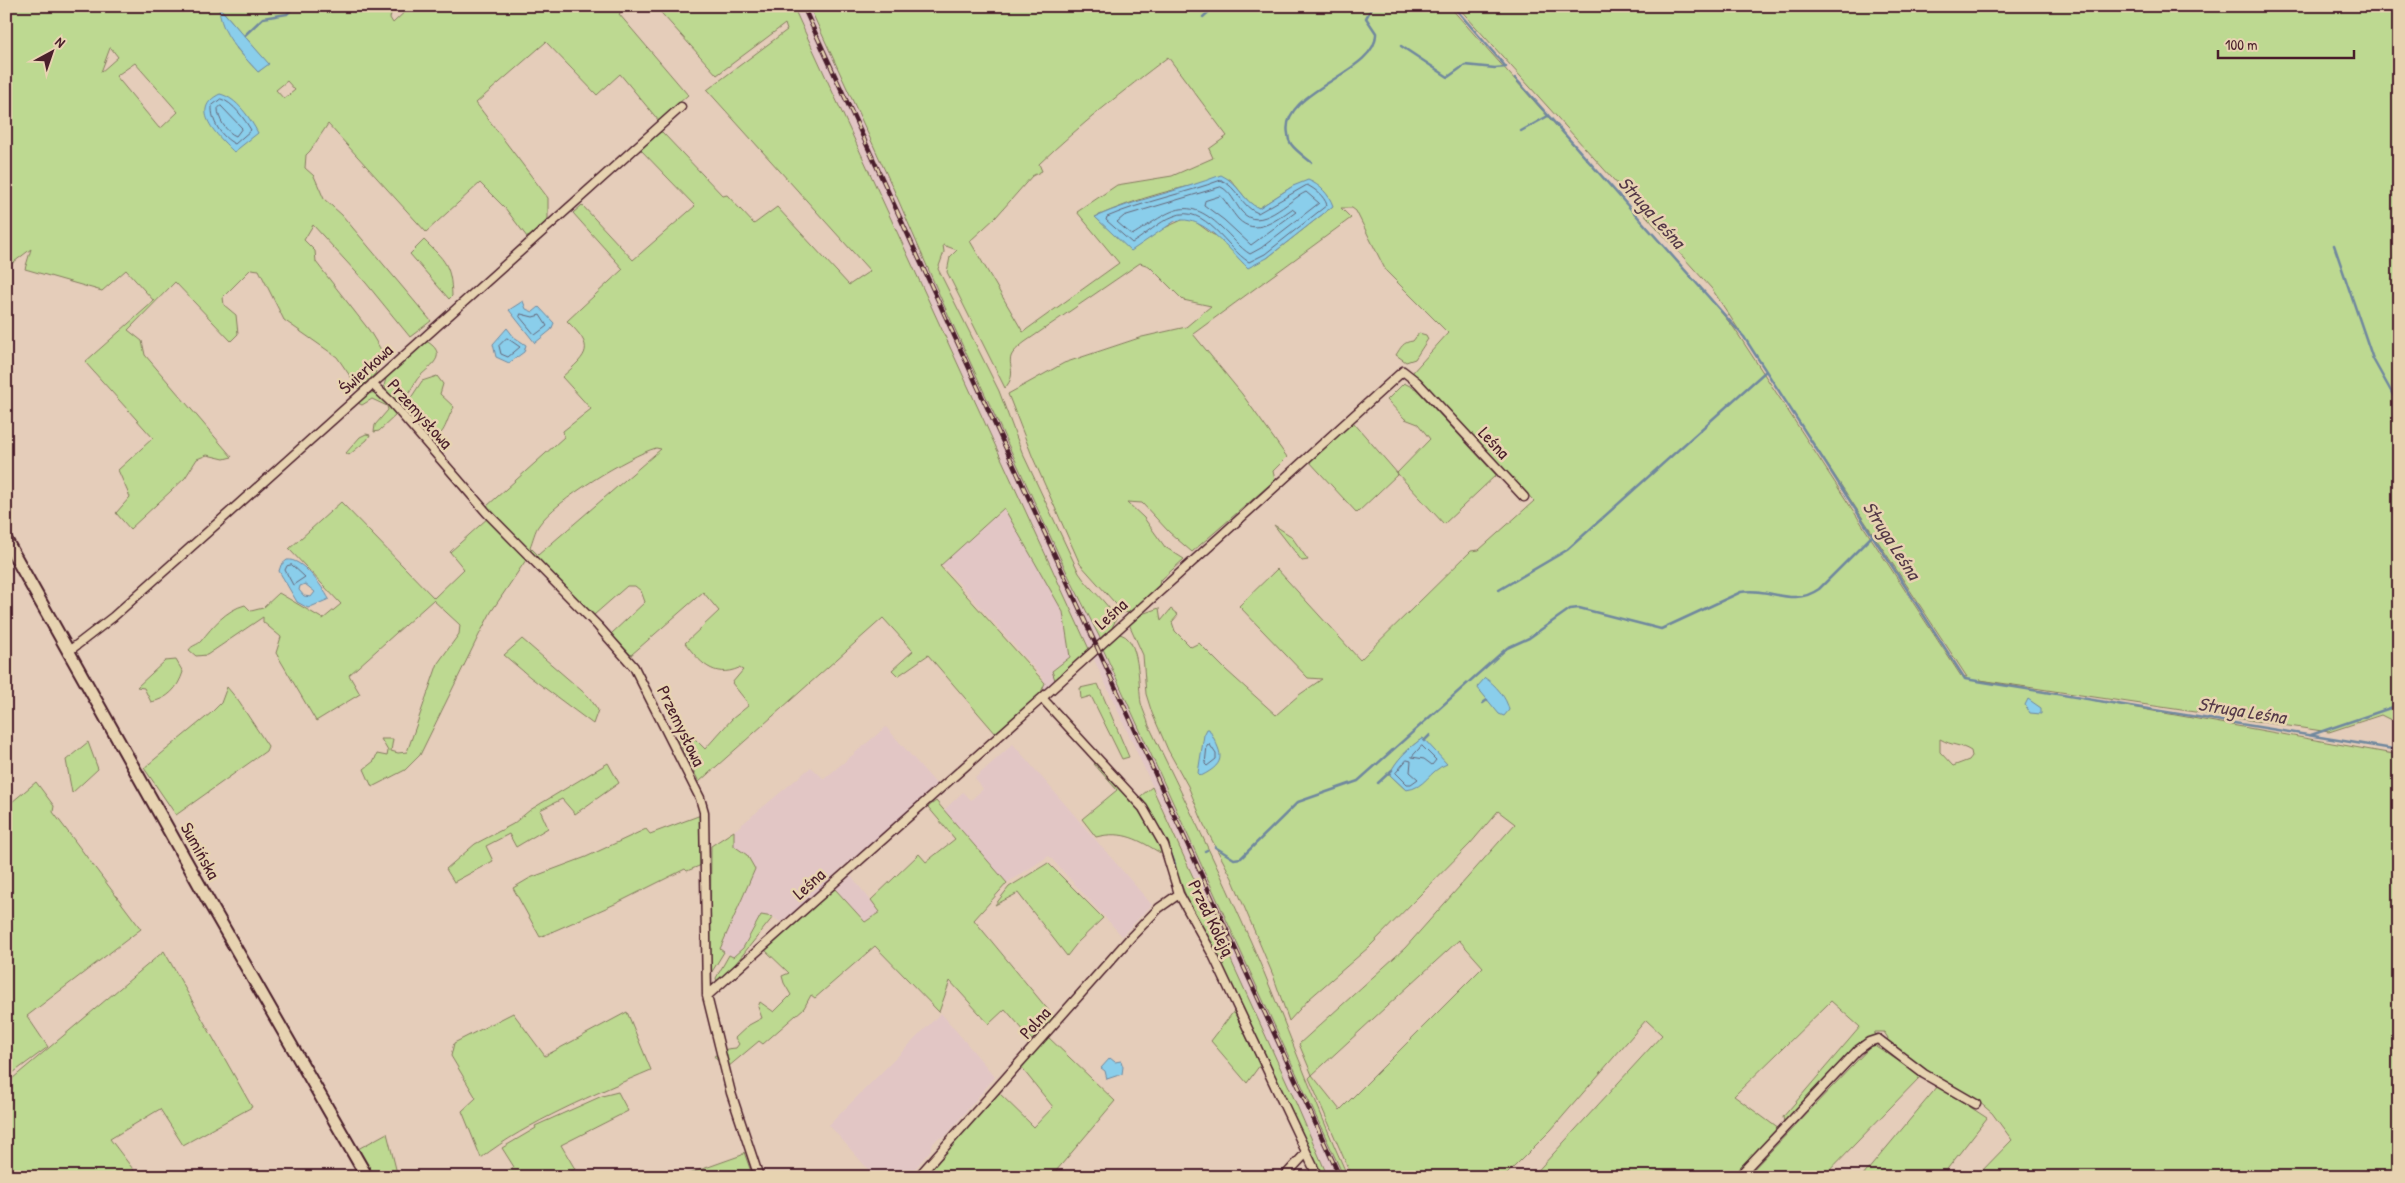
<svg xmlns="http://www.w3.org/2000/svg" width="2405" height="1183" font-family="'Patrick Hand',sans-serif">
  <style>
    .built { fill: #e2c6c5 }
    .green { fill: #bdd991; stroke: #847c5e; fill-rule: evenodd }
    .water { fill: #8aceeb; stroke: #70889e; fill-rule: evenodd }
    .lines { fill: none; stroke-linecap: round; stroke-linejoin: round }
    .shore { stroke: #646578; stroke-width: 1 }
    .stream { stroke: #70889e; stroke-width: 2.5 }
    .street-casing { stroke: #4a1f2b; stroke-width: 11 }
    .secondary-casing { stroke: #4a1f2b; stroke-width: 15 }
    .street { stroke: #e7d3b1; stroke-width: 8 }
    .secondary { stroke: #e7d3b1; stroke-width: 11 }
    .rail-casing { stroke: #4a1f2b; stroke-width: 4.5 }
    .rail { stroke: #e7d3b1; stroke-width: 2.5; stroke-dasharray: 8; stroke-linecap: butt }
    .labels { text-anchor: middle; stroke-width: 5; stroke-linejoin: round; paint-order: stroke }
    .street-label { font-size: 18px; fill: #4a1f2b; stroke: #e7d3b1 }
    .water-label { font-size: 19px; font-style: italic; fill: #543948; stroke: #e7d3b1 }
  </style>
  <rect width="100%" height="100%" fill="#e5cdba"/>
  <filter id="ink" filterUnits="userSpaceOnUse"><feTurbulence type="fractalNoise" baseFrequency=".02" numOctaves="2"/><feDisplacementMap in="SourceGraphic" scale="10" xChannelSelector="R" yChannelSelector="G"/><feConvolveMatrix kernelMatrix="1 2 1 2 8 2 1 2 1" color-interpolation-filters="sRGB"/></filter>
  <g filter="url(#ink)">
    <path class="built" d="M 793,6 L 809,6 L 893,188 L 943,303 L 1069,577 L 1100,638 L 1165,787 L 1344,1177 L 1328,1177 L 1176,837 Z
      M 1005,508 L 1063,612 L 1070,657 L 1052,671 L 1055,680 L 1039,697 L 1044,688 L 1043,678 L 942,564 Z
      M 886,727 L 940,788 L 843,867 L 783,924 L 773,917 L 761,915 L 743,948 L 733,957 L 720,950 L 755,869 L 747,855 L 733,846 L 734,831 L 811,767 L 824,779 Z
      M 1013,744 L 1152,905 L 1122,936 L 1049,856 L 1007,883 L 944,810 L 963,792 L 971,800 L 983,789 L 975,778 Z
      M 851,876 L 880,912 L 865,922 L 835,889 Z
      M 941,1013 L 995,1077 L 945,1137 L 938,1138 L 931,1146 L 931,1150 L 908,1177 L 875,1177 L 829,1125 Z"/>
    <path class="green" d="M 6,6 L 175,6 L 177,9 L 182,6 L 386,6 L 391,14 L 390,18 L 393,23 L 411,6 L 628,6 L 619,14 L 688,95 L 659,121 L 620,74 L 597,95 L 546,42 L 476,103 L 548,198 L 548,222 L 531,236 L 527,237 L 505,208 L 480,183 L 426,232 L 328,124 L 310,151 L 306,155 L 305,168 L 314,176 L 324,199 L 342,215 L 431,321 L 410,337 L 366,283 L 313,225 L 304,240 L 315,251 L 316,262 L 369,330 L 383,353 L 375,374 L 359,389 L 337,357 L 284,320 L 259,270 L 251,269 L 223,297 L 224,305 L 236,315 L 238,334 L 231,341 L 175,282 L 128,330 L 142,341 L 145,355 L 232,457 L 224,459 L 207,455 L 197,459 L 185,478 L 130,529 L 116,513 L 130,497 L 118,470 L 153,438 L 85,362 L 154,301 L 126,270 L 102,291 L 25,269 L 31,249 L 6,268 ZM 220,8 L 268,64 L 258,72 L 237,49 ZM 111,48 L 118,57 L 101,72 L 110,48 ZM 135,63 L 178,112 L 161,128 L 159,128 L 116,76 ZM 287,81 L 295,90 L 284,99 L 276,90 Z
      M 655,6 L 793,6 L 1089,649 L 1055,680 L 1052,671 L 1070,657 L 1063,612 L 1004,508 L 940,566 L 1045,683 L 1039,697 L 996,734 L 928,655 L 898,676 L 892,670 L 913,651 L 883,618 L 699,782 L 677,738 L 687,731 L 705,749 L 732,719 L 748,706 L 747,702 L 732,683 L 743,670 L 739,668 C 713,679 700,662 685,643 L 719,611 L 703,592 L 631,655 L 611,634 L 645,602 L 641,591 L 635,586 L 627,586 L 594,615 L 563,584 L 559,583 L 491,514 L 487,506 L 564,437 L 563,431 L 591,409 L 562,377 C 589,353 595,348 567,321 L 623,269 L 573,213 L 582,205 L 633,260 L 695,206 L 640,149 L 659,133 L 662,132 L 723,196 L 727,195 L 754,224 L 777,207 L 849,285 L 870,271 L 707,90 L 787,30 L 785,24 L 717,75 ZM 656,448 L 661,449 L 538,555 L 530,547 C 533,540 535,530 539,525 C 555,501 628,456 656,448 Z
      M 809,6 L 1449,6 L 1695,281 L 1734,328 L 1961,676 L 1967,677 L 1712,289 L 1457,6 L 2399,6 L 2399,724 L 2381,715 L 2329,732 L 1980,680 L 2399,755 L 2399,1177 L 1976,1177 L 2012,1140 L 1992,1113 L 1978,1101 L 1938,1081 L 1887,1041 L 1888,1038 L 1884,1032 L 1875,1032 L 1874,1038 L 1784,1122 L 1783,1117 L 1860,1027 L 1831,1001 L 1734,1096 L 1779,1129 L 1734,1177 L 1532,1177 L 1662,1035 L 1646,1020 L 1551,1130 L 1504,1177 L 1352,1177 L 1309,1078 L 1312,1075 L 1299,1044 L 1405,948 L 1515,824 L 1498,811 L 1470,844 L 1369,947 L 1309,999 L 1289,1021 L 1273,975 L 1232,878 L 1204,825 L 1188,786 L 1168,750 L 1152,713 L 1146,694 L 1143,655 L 1129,624 L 1133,617 L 1159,608 L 1161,621 L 1171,609 L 1178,615 L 1172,622 L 1175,631 L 1191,647 L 1199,643 L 1226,670 L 1276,715 L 1299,695 L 1322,679 L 1308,678 L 1239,606 L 1277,569 L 1360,660 L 1471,551 L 1479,550 L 1534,501 L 1412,373 L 1448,333 L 1386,271 L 1356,211 L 1352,208 L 1341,208 L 1351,218 L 1193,334 L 1242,394 L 1287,457 L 1273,471 L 1275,480 L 1192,552 L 1169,532 L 1142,503 L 1127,502 L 1144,518 L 1165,547 L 1184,559 L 1161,580 L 1160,579 L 1159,586 L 1130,613 L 1123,612 L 1080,564 L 1033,458 L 1008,394 L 1064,363 L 1142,337 L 1186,327 L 1211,306 L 1183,300 L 1149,266 L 1140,263 L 1025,342 C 1021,345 1016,349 1013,353 C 1005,364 1019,372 1005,388 L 947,272 L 950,257 L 957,250 L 943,245 L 944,252 L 938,269 L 999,391 L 1022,452 L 1079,573 C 1090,590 1107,601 1116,619 L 1112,628 L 1100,638 L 1069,577 L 943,303 L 893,188 ZM 1168,57 L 1227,136 L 1209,149 L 1213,158 L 1172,176 L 1117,185 L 1077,212 L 1119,263 L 1023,332 L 970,241 L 996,217 L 1032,176 L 1042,171 L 1039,164 C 1080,125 1123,91 1168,57 ZM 1230,179 L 1252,206 L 1259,208 L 1293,186 L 1333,206 L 1267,258 L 1212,234 L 1193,220 L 1184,219 L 1160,230 L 1131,250 L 1095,217 C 1138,198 1184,185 1230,179 ZM 1423,738 L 1432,749 L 1436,768 L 1406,790 L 1390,775 C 1393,763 1412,745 1423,738 ZM 1940,739 C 1952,746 1960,744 1971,751 L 1972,756 L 1969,760 L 1953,766 L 1940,752 ZM 1459,940 L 1483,967 L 1340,1110 L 1312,1075 Z
      M 424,240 C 445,261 451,264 452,296 L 449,299 L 410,254 Z
      M 1419,333 L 1426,335 L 1428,339 L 1415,359 L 1406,362 L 1396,355 C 1401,347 1403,342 1413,341 Z
      M 424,342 L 428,342 C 452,358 423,369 416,381 C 410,390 407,400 400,409 L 384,386 L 386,378 Z
      M 437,376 L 443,384 L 440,394 L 454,407 C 444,423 447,438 425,440 L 401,413 L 422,381 Z
      M 1404,383 L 1416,389 L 1496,475 L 1444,524 L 1397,473 L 1430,439 L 1418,424 L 1405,419 L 1387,400 Z
      M 376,392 L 397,414 L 379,431 L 374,432 L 375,425 L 388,410 L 387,406 L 372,399 L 362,405 L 358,403 L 367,394 Z
      M 1353,422 L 1398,474 L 1357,513 L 1308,460 Z
      M 366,434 L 370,435 L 367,440 L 349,455 L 346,453 L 360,437 Z
      M 341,502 L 434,598 L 464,569 L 450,552 L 489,517 L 528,557 L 491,612 L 478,637 L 420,755 L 405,770 L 372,787 L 364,769 L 374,761 L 377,754 L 387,756 L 388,751 L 381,739 L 393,739 L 391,751 L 398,753 L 407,752 L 438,663 L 459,634 L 460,625 L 433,600 L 349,675 L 360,694 L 316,721 L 276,653 L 281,637 L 263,622 L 263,617 L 207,655 L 196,656 L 189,650 C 192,645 198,645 201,641 C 213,626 226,610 245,605 L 251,611 L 263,608 L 279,593 L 323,619 L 341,604 L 289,549 Z
      M 1274,525 L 1291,536 L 1308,560 L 1302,561 Z
      M 1118,634 C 1141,635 1138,686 1141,703 C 1143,711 1147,718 1149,726 C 1184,798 1219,869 1251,942 C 1285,1020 1313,1100 1348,1177 L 1344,1177 L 1313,1110 L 1103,649 Z
      M 522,639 L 589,697 L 598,710 L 593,724 L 530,677 L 504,655 Z
      M 176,660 L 183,672 C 178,688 168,699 151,702 L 144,688 L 137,687 L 165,661 Z
      M 1098,684 L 1129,757 L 1122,759 L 1091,696 L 1081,699 L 1080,688 Z
      M 227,687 L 237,699 L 268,746 L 266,751 L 176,815 L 144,768 L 211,713 L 221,703 Z
      M 88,742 L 98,769 L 72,793 L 66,760 Z
      M 1096,762 C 1122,789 1150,818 1162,854 C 1139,840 1124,830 1096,837 L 1082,819 L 1117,790 L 1094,764 Z
      M 608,763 L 619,783 L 575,814 L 562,799 L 540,810 L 548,828 L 516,847 L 509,834 L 486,846 L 493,861 L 454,882 L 446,869 L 475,844 L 513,824 L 530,810 Z
      M 36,782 L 54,806 L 53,812 L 141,929 L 27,1016 L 48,1047 L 6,1078 L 6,807 Z
      M 1152,787 L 1289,1087 L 1328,1177 L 1321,1177 L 1264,1052 L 1193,914 L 1164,840 L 1137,799 Z
      M 936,801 L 1007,883 L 974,920 L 1054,1017 L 1032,1040 L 1005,1009 L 989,1024 L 950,981 L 939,1012 L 875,946 L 815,998 L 811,995 L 804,1008 L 763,1044 L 759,1041 L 728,1067 L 717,1060 L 714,1056 L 727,1049 L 736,1048 L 739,1044 L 735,1038 L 749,1025 L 762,1018 L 758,1007 L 760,1002 L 774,1012 L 791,995 L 784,983 L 782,976 L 789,973 L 764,949 L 819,900 L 835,889 L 865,922 L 880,912 L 871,900 L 919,854 L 926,862 L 955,839 L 928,807 Z
      M 701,815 L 704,864 L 687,871 L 685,869 L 615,904 L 540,937 L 513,888 L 530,878 L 586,857 L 646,829 L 650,834 Z
      M 734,831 L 734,846 L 747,855 L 755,869 L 720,949 L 724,952 L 710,975 L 711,846 Z
      M 1048,863 L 1103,918 L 1078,942 L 1067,956 L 1018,893 L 995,905 L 1009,887 Z
      M 761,915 L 773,917 L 736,963 L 737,965 L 717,982 L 716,978 L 729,955 L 733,957 L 743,948 Z
      M 164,951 L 252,1107 L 183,1145 L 160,1109 L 110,1139 L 139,1177 L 6,1177 L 6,1084 Z
      M 1234,1011 L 1260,1065 L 1247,1083 L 1211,1041 Z
      M 627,1012 L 651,1070 C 597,1093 527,1122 481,1158 L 462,1111 L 476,1098 L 451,1056 L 454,1043 L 513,1013 L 545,1056 Z
      M 1047,1036 L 1115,1101 L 1051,1177 L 934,1177 L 929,1173 L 997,1091 L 1034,1127 L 1053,1107 L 1020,1066 Z
      M 1873,1044 L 1921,1076 L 1823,1177 L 1746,1177 Z
      M 1938,1086 L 1987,1118 L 1941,1177 L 1862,1177 Z
      M 618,1092 L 628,1111 L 561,1145 L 575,1169 L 560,1177 L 497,1177 L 514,1167 L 502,1148 L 536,1128 L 535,1126 L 602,1096 Z
      M 387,1133 L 398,1177 L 375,1177 L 358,1149 Z
      M 744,1152 L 753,1177 L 680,1177 L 742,1155 Z"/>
    <path class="water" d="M 219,7 L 269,64 L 258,72 C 241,53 220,34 219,7 Z
      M 220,94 C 237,98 250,118 258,133 L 234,152 C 218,136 188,109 220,94 Z
      M 1221,175 C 1239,183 1243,202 1259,208 L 1293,186 L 1308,180 C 1320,185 1329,194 1333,206 L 1267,258 L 1248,268 C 1230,251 1203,213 1175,221 L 1131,251 L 1095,217 C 1136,199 1180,191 1221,175 Z
      M 523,301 L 526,309 L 533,312 L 539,307 L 554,323 L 551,330 L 535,343 L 509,310 Z
      M 507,328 L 514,337 L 526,345 L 524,352 L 509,363 L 496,357 L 493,344 Z
      M 287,560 C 302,558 322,586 329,599 L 308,608 L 297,602 L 279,571 L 281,565 ZM 305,584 L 315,592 L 311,597 L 304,596 L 299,590 L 300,586 Z
      M 1485,678 C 1495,684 1507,698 1509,710 L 1504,716 L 1499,714 L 1477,687 Z
      M 2028,699 L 2041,708 L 2041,714 L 2030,713 L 2025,705 Z
      M 1207,729 L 1209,729 C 1221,753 1229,762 1201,776 L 1198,773 L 1204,735 Z
      M 1423,738 L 1447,764 C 1428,771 1426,788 1406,790 L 1390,775 C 1393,762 1412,745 1423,738 Z
      M 1110,1058 L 1115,1062 L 1121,1061 L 1123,1067 L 1122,1074 L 1107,1079 L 1105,1071 L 1101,1068 Z"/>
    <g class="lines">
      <path class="shore" d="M 221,99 C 233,102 245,120 251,130 L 235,144 C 221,137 211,121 212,106 Z
        M 221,106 L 242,128 L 236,136 C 226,132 218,119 218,109 Z
        M 1221,180 C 1238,187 1241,207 1258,213 L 1307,185 C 1315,189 1324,196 1327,205 L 1265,254 L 1249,262 C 1227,249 1205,203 1174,216 C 1158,222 1146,235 1132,243 L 1106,220 L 1107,217 C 1144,201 1184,194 1221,180 Z
        M 1221,187 C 1230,191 1235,203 1241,211 C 1260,234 1288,200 1306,192 L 1319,203 L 1261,248 L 1250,254 C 1240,248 1231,236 1221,227 C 1184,192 1168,214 1132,235 L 1117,222 L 1124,216 Z
        M 1221,196 C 1227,203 1232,212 1238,219 C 1256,237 1276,220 1292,209 L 1296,212 L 1251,245 L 1224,220 L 1204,205 L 1205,201 Z
        M 521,314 L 533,317 L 540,315 L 547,326 L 535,335 L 520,317 Z
        M 507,338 L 520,347 L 508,357 L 501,354 L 499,346 Z
        M 292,565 L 305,577 L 293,585 L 285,570 L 287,566 Z
        M 1210,745 L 1216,754 L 1216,759 L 1207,766 L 1205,764 L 1207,746 Z
        M 1422,746 L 1436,760 L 1432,765 L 1424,759 L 1412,757 Z
        M 1407,760 L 1411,761 L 1410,772 L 1418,779 L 1411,784 L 1407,784 L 1396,773 Z"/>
      <path class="stream" d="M 1453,6 L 1506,67
        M 1203,17 L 1215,6
        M 245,35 L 263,18 L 287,14 L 295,6
        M 1401,46 L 1448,77 L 1465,65 L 1495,68 L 1506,67
        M 1515,78 L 1744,337 L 1965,679 L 2399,750
        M 1521,131 L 1548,116
        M 1311,162 C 1305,157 1296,151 1291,144 C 1289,141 1288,137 1288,134 C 1279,90 1378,73 1376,33 L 1366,18 L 1373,6
        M 2334,245 L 2373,359 L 2397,402 L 2399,410
        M 1499,590 L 1567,550 L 1766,371
        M 1483,703 L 1487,700
        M 2311,735 L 2399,705
        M 1424,741 L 1430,735
        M 1378,783 L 1392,770
        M 1215,847 L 1234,859 L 1241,858 L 1298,802 L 1358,781 L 1507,648 L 1529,638 L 1570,609 L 1579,608 L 1661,629 L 1741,592 C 1770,587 1792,608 1819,589 L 1872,536
        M 1169,849 L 1175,864
        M 1205,851 L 1207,850"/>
      <g class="street-casing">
        <path id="street" d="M 372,384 L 391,402 L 487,513 L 598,626 L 634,667 L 700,798 L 704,812 L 707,996 L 731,1093 L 759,1177
          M 69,651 L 113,617 L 681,107
          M 1042,698 L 1143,808 L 1164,845 L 1179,894 L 1213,955 L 1318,1177
          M 707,996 L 1042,698 L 1403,371 L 1417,382 L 1524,497
          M 918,1177 L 1132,936 L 1159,908 L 1179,894
          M 1284,1177 L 1306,1153
          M 1738,1177 L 1858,1050 L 1869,1042 L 1878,1039 L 1924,1074 L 1976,1104"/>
      </g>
      <g class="secondary-casing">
        <path id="secondary" d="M 6,540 L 209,902 L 367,1177"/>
      </g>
      <use href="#street" class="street"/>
      <use href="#secondary" class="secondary"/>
      <g class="rail-casing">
        <path id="rail" d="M 803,6 L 1340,1177"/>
      </g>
      <use href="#rail" class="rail"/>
    </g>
  </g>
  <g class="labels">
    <g class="street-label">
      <text transform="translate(366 369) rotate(-42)" y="6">Świerkowa</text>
      <text transform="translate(420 414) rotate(48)" y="6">Przemysłowa</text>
      <text transform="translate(1494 443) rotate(47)" y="6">Leśna</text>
      <text transform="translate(1111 614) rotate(-42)" y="6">Leśna</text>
      <text transform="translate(681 726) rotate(64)" y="6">Przemysłowa</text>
      <text transform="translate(200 851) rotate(61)" y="6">Sumińska</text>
      <text transform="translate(809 884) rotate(-42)" y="6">Leśna</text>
      <text transform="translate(1211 918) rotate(64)" y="6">Przed Koleją</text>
      <text transform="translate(1035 1023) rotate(-48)" y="6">Polna</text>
    </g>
    <g class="water-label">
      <text transform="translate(1652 212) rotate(48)" y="7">Struga Leśna</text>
      <text transform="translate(1892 540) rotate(57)" y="7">Struga Leśna</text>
      <text transform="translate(2242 710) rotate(9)" y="7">Struga Leśna</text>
    </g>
  </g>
  <rect width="2405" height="1183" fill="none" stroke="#e7d3b1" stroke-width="25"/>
  <rect x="12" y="12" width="2380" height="1158" fill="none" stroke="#4a1f2b" stroke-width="2" filter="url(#ink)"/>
  <g transform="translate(52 52) rotate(40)" stroke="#e7d3b1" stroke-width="4" paint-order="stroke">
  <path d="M0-4L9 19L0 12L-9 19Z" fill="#4a1f2b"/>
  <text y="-8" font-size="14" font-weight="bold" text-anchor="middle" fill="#4a1f2b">N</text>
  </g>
  <path d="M2218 50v8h136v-8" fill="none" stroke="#4a1f2b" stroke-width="2.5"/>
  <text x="2225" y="50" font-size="15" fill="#4a1f2b" stroke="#e7d3b1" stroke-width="4" paint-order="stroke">100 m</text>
</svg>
